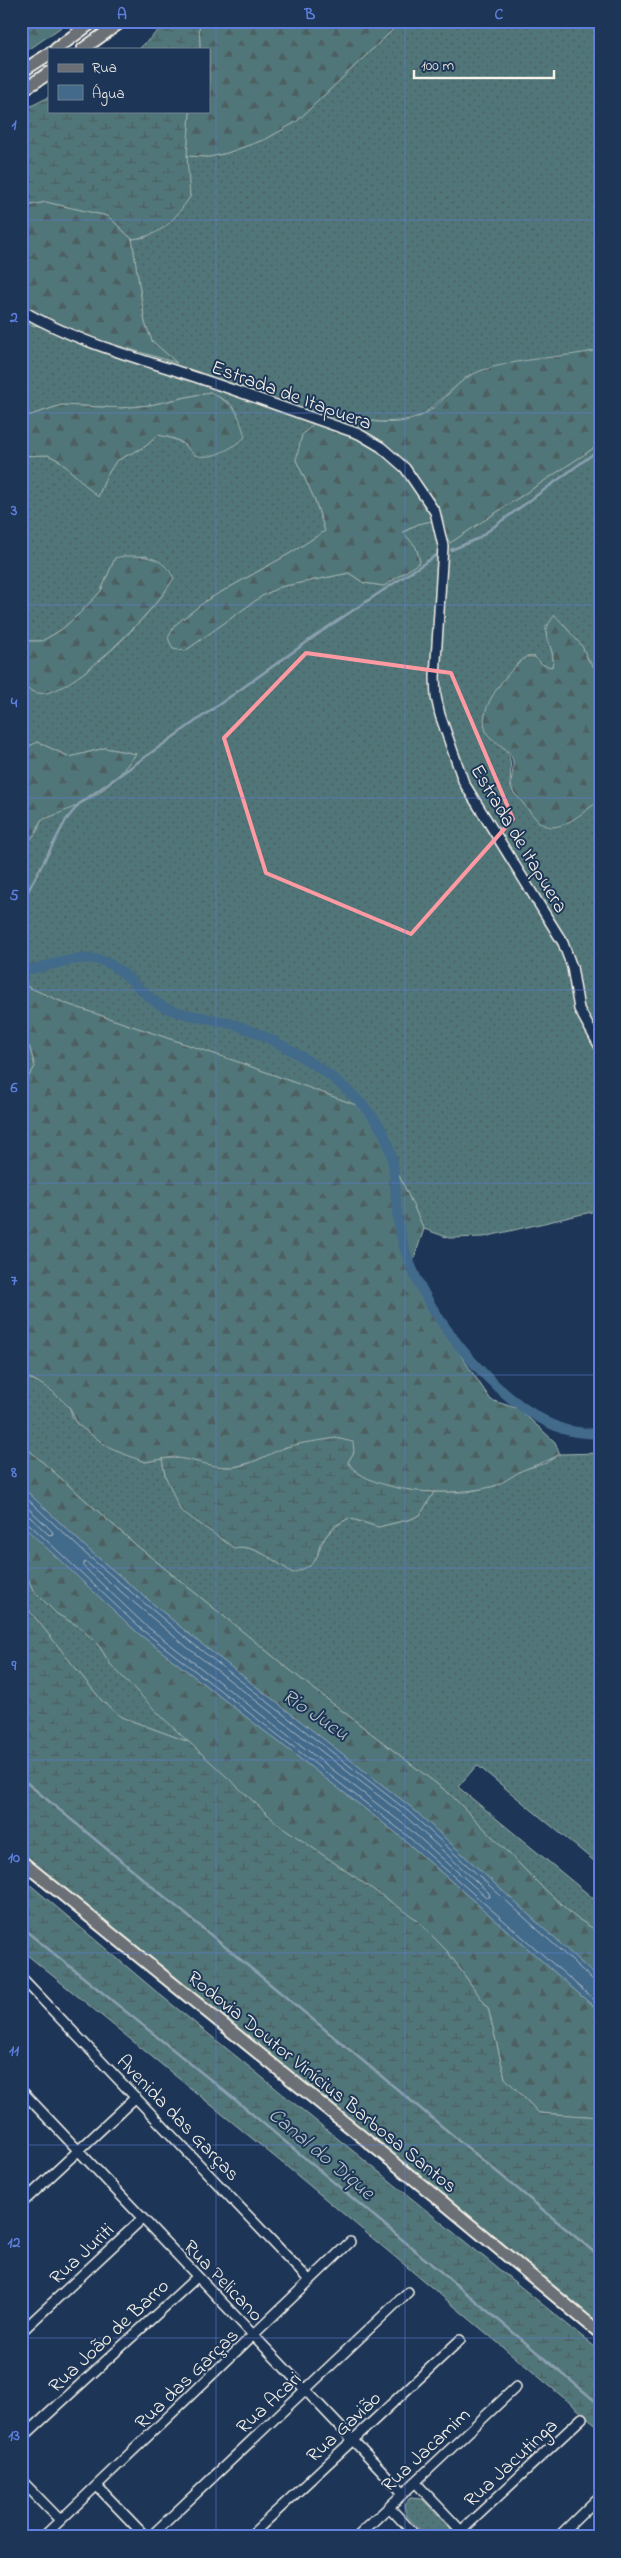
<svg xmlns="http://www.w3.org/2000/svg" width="621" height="2558" font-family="'Indie Flower',sans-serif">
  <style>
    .grass { fill: url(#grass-dots); stroke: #a2b4b0 }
    .forest { fill: url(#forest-firs); stroke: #a2b4b0 }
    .wetland { fill: url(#wetland-marsh); stroke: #a2b4b0 }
    .water { fill: #436a8b; stroke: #8aa0b0 }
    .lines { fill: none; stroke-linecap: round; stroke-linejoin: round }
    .shore { stroke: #adbbc3; stroke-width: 1 }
    .stream { stroke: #8aa0b0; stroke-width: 2.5 }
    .canal { stroke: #436a8b; stroke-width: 10 }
    .minor-casing { stroke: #f4f1e8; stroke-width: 12 }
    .major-casing { stroke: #f4f1e8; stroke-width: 15 }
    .minor { stroke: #1d3557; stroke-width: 9 }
    .major { stroke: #6b6f75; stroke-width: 11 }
    .marked { fill: none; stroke: #ff9aa2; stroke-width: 4; stroke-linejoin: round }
    .grid { fill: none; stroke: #5e7fdd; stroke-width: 1; stroke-opacity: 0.55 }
    .labels { text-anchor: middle; stroke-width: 4; stroke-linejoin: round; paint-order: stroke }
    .street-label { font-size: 20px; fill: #f4f1e8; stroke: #1d3557 }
    .water-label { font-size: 21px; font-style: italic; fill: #b6c2c7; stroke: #1d3557 }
    .neatline { fill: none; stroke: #5e7fdd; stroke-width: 2 }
    .grid-label { font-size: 16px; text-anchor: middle; font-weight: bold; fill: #5e7fdd }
  </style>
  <defs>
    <pattern id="grass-dots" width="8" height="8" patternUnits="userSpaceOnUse" patternTransform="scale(1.25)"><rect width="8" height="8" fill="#517679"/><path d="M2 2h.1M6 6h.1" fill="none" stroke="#4d5f60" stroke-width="1.8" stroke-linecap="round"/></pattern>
    <pattern id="forest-firs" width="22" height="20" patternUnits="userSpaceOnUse" patternTransform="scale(1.25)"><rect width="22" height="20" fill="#517679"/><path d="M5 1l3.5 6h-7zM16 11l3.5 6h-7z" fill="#4d5f60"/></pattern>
    <pattern id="wetland-marsh" width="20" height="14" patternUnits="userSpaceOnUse" patternTransform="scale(1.25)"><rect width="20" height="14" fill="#517679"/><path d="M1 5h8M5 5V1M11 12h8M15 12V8" fill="none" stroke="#4d5f60"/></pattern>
  </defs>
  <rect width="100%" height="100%" fill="#1d3557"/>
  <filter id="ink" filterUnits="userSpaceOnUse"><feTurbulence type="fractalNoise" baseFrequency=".02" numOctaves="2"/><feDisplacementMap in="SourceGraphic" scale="10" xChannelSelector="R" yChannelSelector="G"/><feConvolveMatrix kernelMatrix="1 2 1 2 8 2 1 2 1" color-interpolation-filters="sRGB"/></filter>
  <g filter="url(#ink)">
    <path class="grass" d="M 402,21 L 600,21 L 600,350 L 469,375 L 423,415 L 401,421 L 381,422 L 357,419 L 296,460 L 315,500 L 325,531 L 289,554 L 207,600 L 175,625 L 185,651 L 262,596 L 280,587 L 349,573 L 364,583 L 384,586 L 420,562 L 416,547 L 403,533 L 418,524 L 431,521 L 440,526 L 450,543 L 600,444 L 600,675 L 564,624 L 546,625 C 545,643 556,649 552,668 L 543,665 L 535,657 L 526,657 L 516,665 L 491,737 C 514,754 511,759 510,786 L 539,822 L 573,818 L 600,800 L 600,1210 L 484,1237 L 449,1238 L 424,1229 L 376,1126 L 356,1105 L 238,1062 L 67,1004 L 21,984 L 21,850 L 38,830 L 41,820 L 64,810 L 117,777 L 136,754 L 105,748 L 70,757 L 37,742 L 21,751 L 21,685 L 33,692 C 41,691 52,691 60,687 C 101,666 137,627 166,591 L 147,556 L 115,558 L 101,591 L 79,614 L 61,630 L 42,641 L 21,641 L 21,456 L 48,455 L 60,461 L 98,497 L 106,477 L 116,461 L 146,446 L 158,435 C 175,438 183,443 195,454 L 220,453 L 238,413 L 231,404 L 210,392 L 150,405 L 121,408 L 62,405 L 21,418 L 21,323 L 69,331 L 175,362 L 152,341 L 145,323 L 132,239 L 147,237 L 190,197 L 186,156 L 209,157 L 227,153 L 266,139 L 296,122 Z
      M 21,1036 L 30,1048 L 35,1067 L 21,1088 Z
      M 22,1377 C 41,1380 70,1397 72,1417 L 145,1462 L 162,1459 L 165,1475 L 217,1534 L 234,1548 C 254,1543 277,1563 293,1573 L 317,1557 C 322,1537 331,1528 349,1518 L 378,1527 L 411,1519 L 420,1515 L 434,1492 L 467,1492 L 495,1486 L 522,1470 L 546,1463 L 560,1454 L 600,1453 L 600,1866 L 477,1765 L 458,1787 L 600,1904 L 600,1933 L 575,1917 L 539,1884 L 451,1795 L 301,1679 L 136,1545 L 21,1443 Z
      M 21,1524 L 24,1526 L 26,1574 L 57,1614 L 80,1627 L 99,1646 L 111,1665 L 189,1742 L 121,1717 L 102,1701 L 31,1613 L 21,1600 Z
      M 410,2498 L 422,2499 L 458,2537 L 427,2537 L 406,2515 L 404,2505 Z"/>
    <path class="forest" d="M 21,21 L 70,21 L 21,55 Z
      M 199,21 L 402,21 L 296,122 L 266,139 L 227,153 L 209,157 L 187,156 L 190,111 L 209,111 L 209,49 L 200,49 Z
      M 46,202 L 108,216 L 132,239 L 145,323 L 152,341 L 177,363 L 69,331 L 21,323 L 21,207 Z
      M 600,350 L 600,444 L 450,543 L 440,526 L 431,521 L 418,524 L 403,532 L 416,547 L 420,562 L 384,586 L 364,583 L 349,573 L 280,587 L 262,596 L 185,651 L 173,649 L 168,638 L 175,625 L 207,600 L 289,554 L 325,531 L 315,500 L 296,460 L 302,435 L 326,412 C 356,419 394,430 423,415 C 445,403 456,379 480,371 C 518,358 560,358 600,350 Z
      M 210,392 C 236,407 237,409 245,437 C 234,447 212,461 195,455 C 191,453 187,447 184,444 C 176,438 168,437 158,435 L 146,446 L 116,461 L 106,477 L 98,497 L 60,461 L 48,455 L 21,456 L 21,418 L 62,405 L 121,408 L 150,405 Z
      M 124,556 C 147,556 162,556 174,578 C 157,608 79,688 46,693 C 36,695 29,690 21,685 L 21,641 L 42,641 L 61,630 L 79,614 L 101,591 L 115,558 Z
      M 555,615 L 582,646 L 588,660 L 600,675 L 600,800 C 584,811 557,838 539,822 C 530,813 522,801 513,792 C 508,781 516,768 512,758 C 507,745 490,742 486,731 C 476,708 509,670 526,657 L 535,657 L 543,665 L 552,667 C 558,642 534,640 555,615 Z
      M 37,742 L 70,757 L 105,748 L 136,754 C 129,762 123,771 116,778 C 96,799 68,811 41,820 L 35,834 L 21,850 L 21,751 Z
      M 21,984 L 67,1004 L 238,1062 L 356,1105 L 376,1126 L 424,1229 L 410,1271 L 422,1298 L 491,1400 L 519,1409 L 555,1442 L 560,1454 C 547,1462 534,1465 521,1471 C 512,1476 503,1483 494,1486 C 461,1496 367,1497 348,1462 L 354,1452 L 336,1438 L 286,1447 L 253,1462 L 234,1467 L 211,1467 L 174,1457 L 145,1462 L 111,1449 L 77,1424 L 70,1408 L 52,1391 L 33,1379 L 21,1377 L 21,1088 L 35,1067 L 30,1048 L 21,1036 Z
      M 21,1443 L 136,1545 L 301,1679 L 451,1795 L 539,1884 L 575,1917 L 600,1933 L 600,1980 L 412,1808 L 195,1639 L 90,1551 L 21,1486 Z
      M 24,1526 L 138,1633 L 400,1836 L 600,2012 L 600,2117 L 539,2113 L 505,2078 L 488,2008 L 447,1951 L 415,1919 L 278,1824 L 252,1802 L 162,1717 L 111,1665 L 99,1646 L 80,1627 L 57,1614 L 33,1590 L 26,1574 Z"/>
    <path class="wetland" d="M 168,21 L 199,21 L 200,49 L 139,49 Z
      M 49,97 L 49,111 L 190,111 L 187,156 L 190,197 C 173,221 163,235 132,239 L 108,216 L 46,202 L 21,207 L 21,111 Z
      M 336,1438 L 353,1442 L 354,1452 L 348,1462 C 360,1484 411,1492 434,1492 L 420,1515 L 411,1519 L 378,1527 L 349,1518 L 333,1527 L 320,1544 L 317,1557 L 310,1566 L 293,1573 C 277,1563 254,1543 234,1548 L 180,1510 L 165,1475 L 162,1459 C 185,1454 209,1469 233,1467 C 253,1465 269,1453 287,1447 C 303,1442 320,1441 336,1438 Z
      M 21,1600 L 102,1701 L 121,1717 L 189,1742 L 278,1824 L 416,1919 L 447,1951 L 488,2008 L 505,2078 L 539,2113 L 600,2117 L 600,2331 L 21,1856 Z
      M 21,1877 L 158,1993 L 600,2351 L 600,2428 L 292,2171 L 21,1950 Z"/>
    <path class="water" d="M 21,1486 L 90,1551 L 195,1639 L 412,1808 L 600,1980 L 600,2012 L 400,1836 L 138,1633 L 21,1524 Z"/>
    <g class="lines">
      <path class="shore" d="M 21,1493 L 87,1555 L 192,1643 L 409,1812 L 594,1981 L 600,1983
        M 21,1501 L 52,1531 L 53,1534 L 49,1535 L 30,1517 L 21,1515
        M 21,1521 L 27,1522 L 141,1629 L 403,1832 L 600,2005
        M 87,1563 L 188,1648 L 405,1816 L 489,1893 L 490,1897 L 486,1897 L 407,1827 L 145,1625 L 84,1567 L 84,1563 Z"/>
      <path class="stream" d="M 451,550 L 477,539 L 600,449
        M 21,904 L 66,820 L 79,804 L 328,627 L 435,556
        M 21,1778 L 600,2257
        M 21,1927 L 233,2098 L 600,2405"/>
      <path class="canal" d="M 21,970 C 46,969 70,956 94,959 C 126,963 140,999 169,1009 C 190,1017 212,1018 233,1024 C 281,1040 342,1077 373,1117 C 403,1155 390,1188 400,1231 C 415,1304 492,1403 563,1429 C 575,1433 587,1433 600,1434"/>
      <g class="minor-casing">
        <path id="minor" d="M 21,310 C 73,340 127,355 183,373 C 242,392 300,414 359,434 L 381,447 L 405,468 L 435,512 L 443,546 L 435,677 L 436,697 L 440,715 L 464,783 L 563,943 L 572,967 L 579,1009 L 600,1047
          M 21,1977 L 310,2281
          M 21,2090 L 403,2493
          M 21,2204 L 136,2097
          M 21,2332 L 142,2219
          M 21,2439 L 197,2277
          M 21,2480 L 60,2520
          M 415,2482 L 467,2537
          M 98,2487 L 146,2537
          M 389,2507 L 417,2537
          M 461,2531 L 582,2418
          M 43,2537 L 350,2242
          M 150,2537 L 408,2292
          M 249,2537 L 460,2340
          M 357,2537 L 516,2387
          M 558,2537 L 600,2496"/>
      </g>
      <g class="major-casing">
        <path id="major" d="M 56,49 L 94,21
          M 83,49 L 122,21
          M 21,72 L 49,54
          M 21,91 L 49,73
          M 21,1861 L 445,2204 L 600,2333"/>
      </g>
      <use href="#minor" class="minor"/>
      <use href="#major" class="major"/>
    </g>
  </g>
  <path class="marked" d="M 306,653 L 451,673 L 513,819 L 411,934 L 266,873 L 224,738 Z"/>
  <path class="grid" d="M 216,21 L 216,2537M 405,21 L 405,2537M 21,220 L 600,220M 21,413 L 600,413M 21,605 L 600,605M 21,798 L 600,798M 21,990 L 600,990M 21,1183 L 600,1183M 21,1375 L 600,1375M 21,1568 L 600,1568M 21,1760 L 600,1760M 21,1953 L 600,1953M 21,2145 L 600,2145M 21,2338 L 600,2338"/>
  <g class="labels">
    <g class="street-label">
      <text transform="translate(292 394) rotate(20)" y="7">Estrada de Itapuera</text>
      <text transform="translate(520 838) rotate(59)" y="7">Estrada de Itapuera</text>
      <text transform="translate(323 2081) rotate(39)" y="7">Rodovia Doutor Vinícius Barbosa Santos</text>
      <text transform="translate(179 2117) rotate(46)" y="7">Avenida das Garças</text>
      <text transform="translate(81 2253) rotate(-43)" y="7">Rua Juriti</text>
      <text transform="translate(224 2280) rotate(46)" y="7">Rua Pelicano</text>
      <text transform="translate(108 2335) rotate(-43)" y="7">Rua João de Barro</text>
      <text transform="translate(186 2378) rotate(-44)" y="7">Rua das Garças</text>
      <text transform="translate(268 2402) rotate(-43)" y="7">Rua Acari</text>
      <text transform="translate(343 2426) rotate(-43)" y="7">Rua Gavião</text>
      <text transform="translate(425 2449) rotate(-43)" y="7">Rua Jacamim</text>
      <text transform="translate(510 2462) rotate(-43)" y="7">Rua Jacutinga</text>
    </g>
    <g class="water-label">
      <text transform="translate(316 1714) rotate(34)" y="7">Rio Jucu</text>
      <text transform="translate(322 2153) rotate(40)" y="7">Canal do Dique</text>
    </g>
  </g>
  <rect width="621" height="2558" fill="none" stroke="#1d3557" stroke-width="55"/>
  <rect x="48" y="48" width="162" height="65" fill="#1d3557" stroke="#738091"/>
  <rect x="58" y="64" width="25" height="8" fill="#6b6f75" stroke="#738091"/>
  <text x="92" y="72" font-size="15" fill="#f4f1e8">Rua</text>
  <rect x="58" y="85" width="25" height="15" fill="#436a8b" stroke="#738091"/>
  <text x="92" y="98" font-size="15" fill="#f4f1e8">Água</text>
  <path d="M414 70v8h140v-8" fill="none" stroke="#f4f1e8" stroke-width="2.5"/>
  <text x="421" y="70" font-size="15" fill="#f4f1e8" stroke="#1d3557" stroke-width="4" paint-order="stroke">100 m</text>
  <rect x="28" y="28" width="566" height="2502" class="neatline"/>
  <g class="grid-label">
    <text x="122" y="19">A</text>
    <text x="310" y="19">B</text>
    <text x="499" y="19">C</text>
    <text x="14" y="129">1</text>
    <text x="14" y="322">2</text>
    <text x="14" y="515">3</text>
    <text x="14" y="707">4</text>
    <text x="14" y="900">5</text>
    <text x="14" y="1092">6</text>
    <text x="14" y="1285">7</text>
    <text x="14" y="1477">8</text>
    <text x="14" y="1670">9</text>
    <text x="14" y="1862">10</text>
    <text x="14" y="2055">11</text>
    <text x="14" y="2247">12</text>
    <text x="14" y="2440">13</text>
  </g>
</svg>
